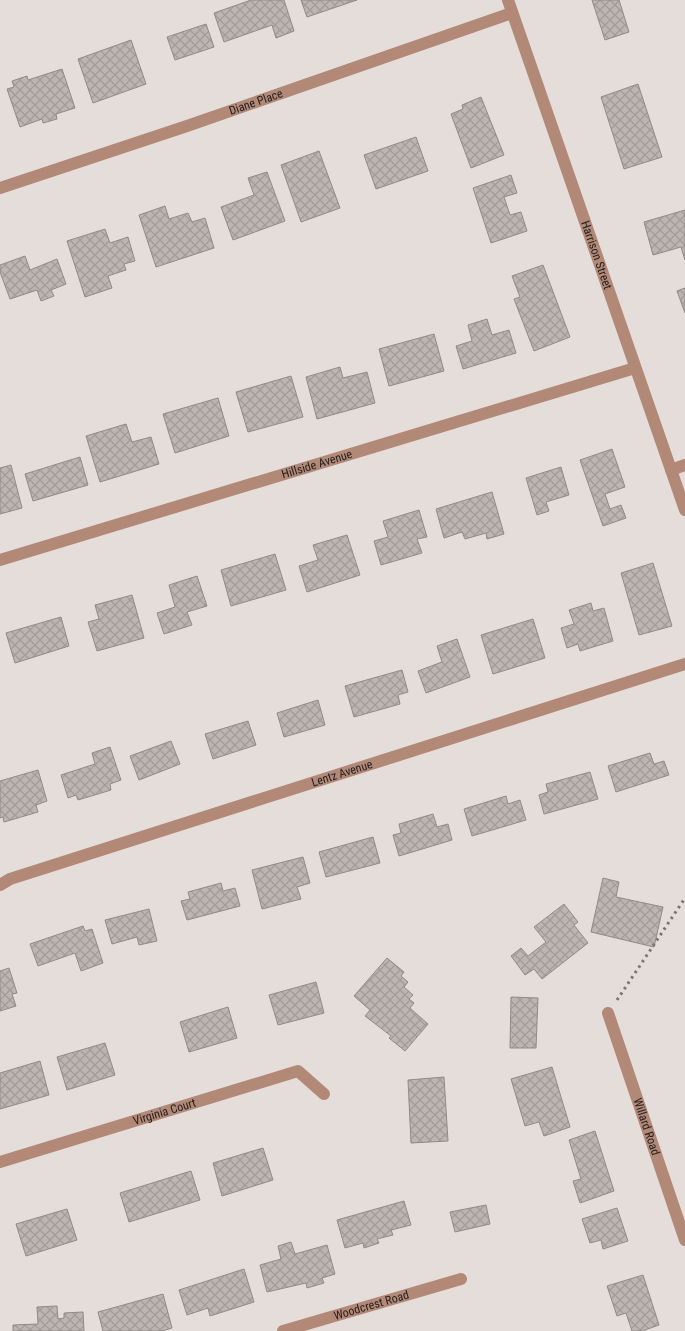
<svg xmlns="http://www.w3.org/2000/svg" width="685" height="1331" font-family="'Roboto Condensed',sans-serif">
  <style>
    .building { fill: url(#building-cross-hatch); stroke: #918a87 }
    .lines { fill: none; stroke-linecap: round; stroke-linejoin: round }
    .path { stroke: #7a7573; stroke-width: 3; stroke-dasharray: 2.5 4; stroke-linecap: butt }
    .minor { stroke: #b28877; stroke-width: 12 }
    .labels { text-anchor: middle; stroke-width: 4; stroke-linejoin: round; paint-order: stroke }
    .street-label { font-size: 12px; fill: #221f1e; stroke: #f2eae7 }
  </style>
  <defs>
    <pattern id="building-cross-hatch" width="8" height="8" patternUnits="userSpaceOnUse" patternTransform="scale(1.25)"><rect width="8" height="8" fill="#bdb5b2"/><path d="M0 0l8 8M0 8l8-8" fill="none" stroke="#a29b99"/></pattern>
  </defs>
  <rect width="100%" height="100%" fill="#e5ddda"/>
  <path class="building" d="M 251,0 L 284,0 L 294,31 L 276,38 L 272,25 L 224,42 L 214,13 Z
    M 301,0 L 357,0 L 307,17 Z
    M 592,0 L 619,0 L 629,32 L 605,40 Z
    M 206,24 L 214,47 L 175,60 L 167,37 Z
    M 131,40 L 146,84 L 93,103 L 78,59 Z
    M 62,69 L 75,108 L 56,114 L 57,119 L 43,123 L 42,119 L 20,127 L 7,89 L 14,87 L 12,81 L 27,76 L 28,80 Z
    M 638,84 L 662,157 L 624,169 L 601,97 Z
    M 481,97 L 504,155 L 471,168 L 451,114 L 463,109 L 462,105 Z
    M 416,137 L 428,171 L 376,189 L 364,155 Z
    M 319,151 L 340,208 L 301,222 L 281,165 Z
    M 267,172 L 285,221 L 233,240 L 221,207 L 254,195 L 248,178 Z
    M 511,175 L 517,193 L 504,197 L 510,215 L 521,212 L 527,231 L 491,243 L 473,188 Z
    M 165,206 L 169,219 L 188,213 L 192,222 L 205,218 L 214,248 L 156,267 L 139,215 Z
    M 685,210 L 685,260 L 681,247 L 653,255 L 644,222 Z
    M 105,229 L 110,243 L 128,237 L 135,261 L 124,264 L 126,270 L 108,276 L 112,288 L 85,297 L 67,241 Z
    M 25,256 L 30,270 L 57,259 L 66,284 L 51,290 L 54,296 L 41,301 L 37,290 L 10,299 L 0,272 L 0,265 Z
    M 543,265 L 570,337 L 534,351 L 514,299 L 520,297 L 512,276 Z
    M 685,288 L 685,313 L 677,291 Z
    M 487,319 L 492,335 L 509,330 L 516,353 L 463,369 L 456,346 L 472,341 L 468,325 Z
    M 434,334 L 444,371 L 389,386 L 379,349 Z
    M 340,367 L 343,378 L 367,372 L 375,403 L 317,419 L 306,377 Z
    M 291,376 L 303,417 L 248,432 L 236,392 Z
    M 218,398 L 229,436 L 175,453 L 163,414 Z
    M 126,424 L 132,442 L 151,437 L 159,464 L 100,482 L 86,436 Z
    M 612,449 L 625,487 L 605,494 L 610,509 L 621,505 L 626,518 L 603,526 L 580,460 Z
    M 80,457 L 88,485 L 33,501 L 25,474 Z
    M 11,465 L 22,508 L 0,514 L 0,468 Z
    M 561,467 L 569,495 L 546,502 L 549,511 L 537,515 L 526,478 Z
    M 492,492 L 504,534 L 487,539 L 486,533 L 465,539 L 462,532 L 444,538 L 436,509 Z
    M 419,510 L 427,537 L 417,539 L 422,553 L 381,565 L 374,541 L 388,537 L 383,521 Z
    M 347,535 L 360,575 L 307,592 L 299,566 L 318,560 L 313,545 Z
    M 275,554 L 286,590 L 231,606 L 221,570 Z
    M 653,563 L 672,626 L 639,635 L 621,573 Z
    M 197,576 L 207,606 L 187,612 L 192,625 L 164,634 L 157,613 L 175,607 L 169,585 Z
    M 132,595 L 144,638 L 97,651 L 88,622 L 99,619 L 95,605 Z
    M 591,603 L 593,611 L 604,608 L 613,641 L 580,651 L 578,644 L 567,648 L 561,628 L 574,624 L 569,610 Z
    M 61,617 L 69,646 L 15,663 L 6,633 Z
    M 533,619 L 545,658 L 493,674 L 481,635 Z
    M 457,639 L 470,677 L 426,693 L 418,671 L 442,662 L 437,646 Z
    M 402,670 L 408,692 L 398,695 L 400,704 L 354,717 L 345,686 Z
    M 318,700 L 325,725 L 284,737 L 277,713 Z
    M 248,721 L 256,745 L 213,759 L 205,734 Z
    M 171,741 L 180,764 L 139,780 L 130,756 Z
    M 110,747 L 121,780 L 110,784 L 111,790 L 78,800 L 76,795 L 68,798 L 61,775 L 95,764 L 92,753 Z
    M 650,753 L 654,764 L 664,761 L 669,775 L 616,792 L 608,766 Z
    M 38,770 L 47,801 L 36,805 L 38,812 L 4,822 L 3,817 L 0,818 L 0,781 Z
    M 590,772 L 598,799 L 544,814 L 539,795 L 548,792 L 546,784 Z
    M 506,796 L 508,804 L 520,800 L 526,820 L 472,836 L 464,809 Z
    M 433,814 L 437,827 L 448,824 L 452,840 L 399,856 L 393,835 L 401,833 L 399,824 Z
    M 373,837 L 380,863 L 326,877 L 319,852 Z
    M 303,857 L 310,883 L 297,887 L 301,899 L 262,909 L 252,870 Z
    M 603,878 L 619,882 L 616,897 L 663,907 L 654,947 L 591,932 Z
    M 221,883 L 223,891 L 235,888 L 240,906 L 187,920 L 181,901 L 190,899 L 188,892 Z
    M 564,904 L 578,922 L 574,925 L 588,943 L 542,979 L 534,969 L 525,975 L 511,956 L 521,948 L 528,956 L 546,942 L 534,927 Z
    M 149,909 L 157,941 L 139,945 L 137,937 L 112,944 L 105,920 Z
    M 83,926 L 85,931 L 92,929 L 103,963 L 81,971 L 75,953 L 38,966 L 30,944 Z
    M 387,958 L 404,972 L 401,976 L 408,982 L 404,987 L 413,995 L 409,999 L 414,1003 L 410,1008 L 428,1024 L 405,1051 L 389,1038 L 391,1036 L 365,1016 L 370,1010 L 354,996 Z
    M 9,968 L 17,993 L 12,994 L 16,1006 L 0,1011 L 0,971 Z
    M 316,982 L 324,1013 L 278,1025 L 269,995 Z
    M 511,997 L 538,998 L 536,1048 L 510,1048 Z
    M 228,1007 L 237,1038 L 189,1052 L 180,1022 Z
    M 105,1043 L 115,1075 L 67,1090 L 57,1057 Z
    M 40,1061 L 49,1095 L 0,1109 L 0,1073 Z
    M 552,1067 L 570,1127 L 544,1136 L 539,1122 L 525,1126 L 511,1079 Z
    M 444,1077 L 448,1141 L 411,1143 L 408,1080 Z
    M 595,1131 L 614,1191 L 580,1203 L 573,1181 L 581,1179 L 569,1140 Z
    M 263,1148 L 273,1180 L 222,1196 L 213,1163 Z
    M 191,1171 L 200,1200 L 129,1222 L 120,1193 Z
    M 404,1201 L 411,1225 L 391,1230 L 393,1235 L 377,1239 L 379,1243 L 364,1248 L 363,1243 L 345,1248 L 337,1220 Z
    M 486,1205 L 490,1224 L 455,1232 L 450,1212 Z
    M 617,1208 L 628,1241 L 603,1249 L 601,1240 L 590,1243 L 582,1219 Z
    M 67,1209 L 77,1240 L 26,1256 L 16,1224 Z
    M 291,1242 L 295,1254 L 327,1245 L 335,1274 L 322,1278 L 324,1283 L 307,1288 L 306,1283 L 267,1292 L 260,1265 L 281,1259 L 278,1246 Z
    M 244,1269 L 254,1302 L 210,1316 L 208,1308 L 187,1315 L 179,1290 Z
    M 643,1275 L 659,1325 L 642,1331 L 632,1331 L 626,1313 L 617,1316 L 607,1286 Z
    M 163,1294 L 172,1328 L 162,1331 L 103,1331 L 98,1312 Z
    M 57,1306 L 58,1319 L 64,1318 L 64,1313 L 83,1312 L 84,1331 L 13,1331 L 13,1325 L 38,1324 L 37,1307 Z"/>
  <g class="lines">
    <path class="path" d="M 617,1000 L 685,898"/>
    <g class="minor">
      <path id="s1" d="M 508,0 L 685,510"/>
      <path id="s2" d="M 0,188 L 187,126 L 512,13"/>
      <path d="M 671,470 L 685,465"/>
      <path id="s3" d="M 0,560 L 635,368"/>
      <path id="s4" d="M 0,885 L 10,879 L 685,664"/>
      <path id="s5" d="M 608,1013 L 685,1240"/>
      <path id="s6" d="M 0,1162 L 298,1071 L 324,1094"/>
      <path id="s7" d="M 283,1331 L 461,1279"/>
    </g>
  </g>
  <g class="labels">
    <g class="street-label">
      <text dy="4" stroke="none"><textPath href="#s2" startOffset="270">Diane Place</textPath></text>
      <text dy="4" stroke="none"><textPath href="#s1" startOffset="270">Harrison Street</textPath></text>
      <text dy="4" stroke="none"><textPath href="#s3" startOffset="331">Hillside Avenue</textPath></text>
      <text dy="4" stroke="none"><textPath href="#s4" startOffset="360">Lentz Avenue</textPath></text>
      <text dy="4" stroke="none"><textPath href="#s6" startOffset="172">Virginia Court</textPath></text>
      <text dy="4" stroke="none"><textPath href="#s5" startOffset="120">Willard Road</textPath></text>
      <text dy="4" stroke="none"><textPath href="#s7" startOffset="92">Woodcrest Road</textPath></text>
    </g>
  </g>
</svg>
